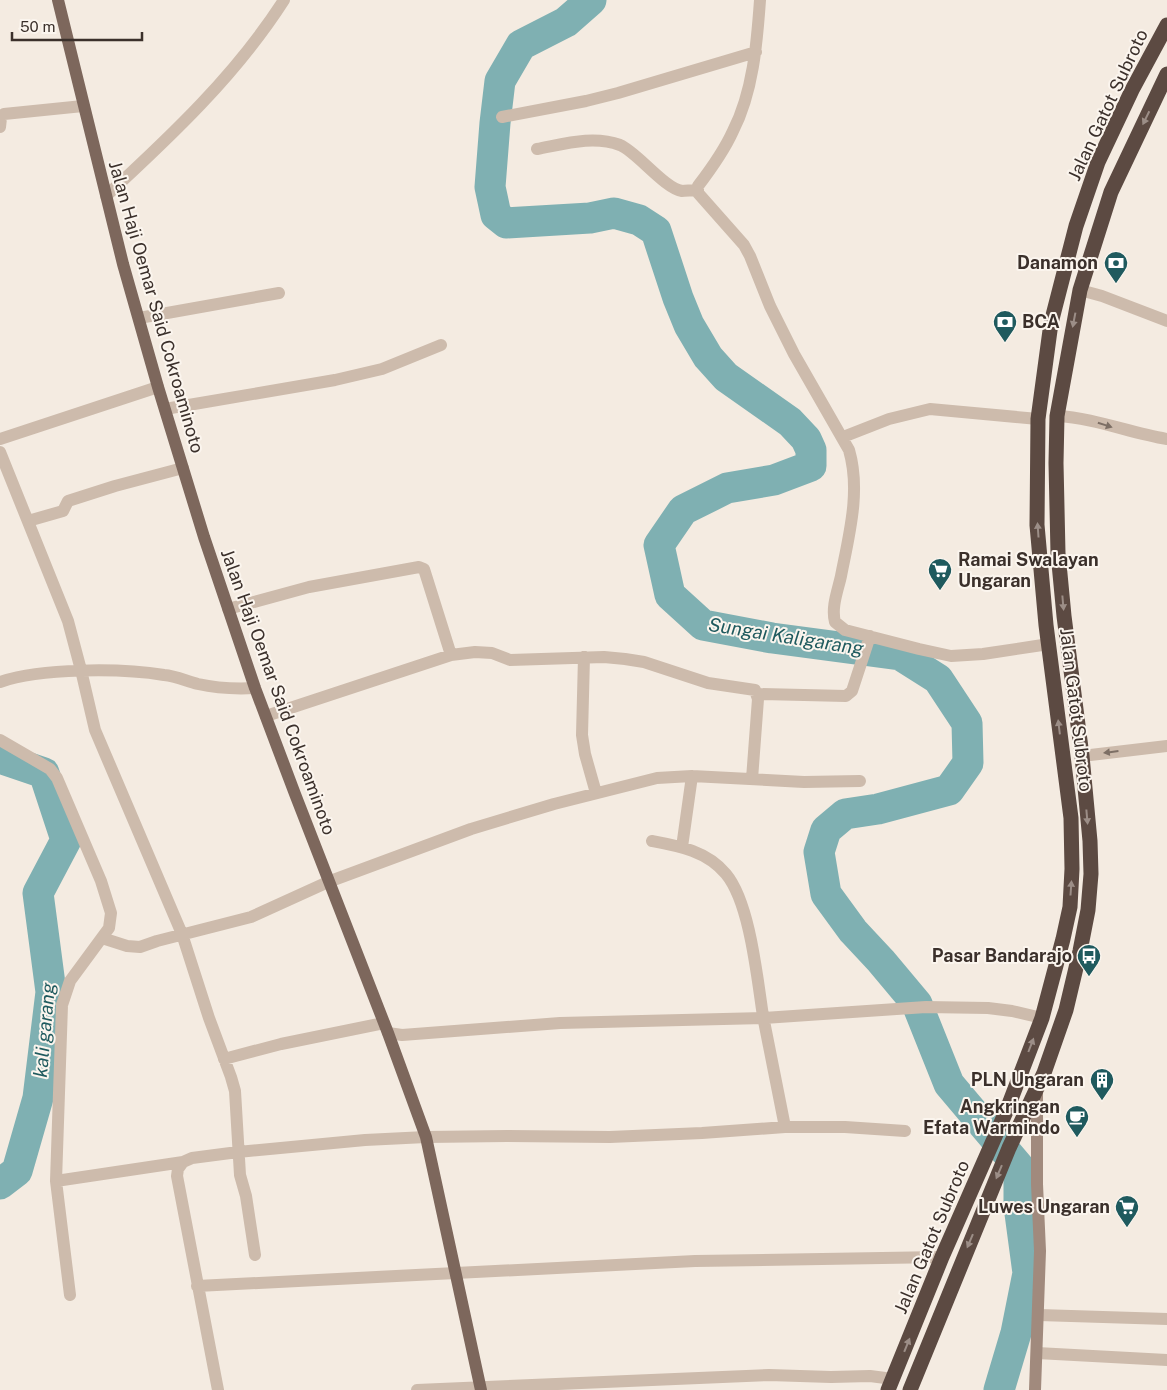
<svg xmlns="http://www.w3.org/2000/svg" width="1167" height="1390" font-family="'Public Sans',sans-serif">
  <style>
    .lines { fill: none; stroke-linecap: round; stroke-linejoin: round }
    .river { stroke: #7fb0b2; stroke-width: 31 }
    .street { stroke: #cdbbac; stroke-width: 12 }
    .secondary { stroke: #a18a7d; stroke-width: 12 }
    .primary { stroke: #7d675c; stroke-width: 12 }
    .highway { stroke: #5c4a42; stroke-width: 15 }
    .oneway { fill: #9c8e87 }
    .oneway2 { fill: #7d6f65 }
    .labels { text-anchor: middle; stroke-width: 4; stroke-linejoin: round; paint-order: stroke }
    .street-label { font-size: 18px; fill: #3b302b; stroke: #fbf5ee }
    .poi-label { font-size: 18px; font-weight: bold; fill: #3b302b; stroke: #fbf5ee; text-anchor: end }
    .water-label { font-size: 19px; font-style: italic; fill: #1f5a5e; stroke: #fbf5ee }
  </style>
  <rect width="100%" height="100%" fill="#f4ebe1"/>
  <g class="lines">
    <path class="river" d="M 591,0 L 566,22 L 521,45 L 500,81 L 495,123 L 490,187 L 496,215 L 506,223 L 590,218 L 614,213 L 639,220 L 656,231 L 678,298 L 689,325 L 708,357 L 726,377 L 790,422 L 806,439 L 811,450 L 811,466 L 774,480 L 727,488 L 683,510 L 659,545 L 670,595 L 703,625 L 772,638 L 900,655 L 938,679 L 967,723 L 968,763 L 949,790 L 878,809 L 845,814 L 826,830 L 819,852 L 826,894 L 853,931 L 881,961 L 917,1004 L 949,1084 L 1019,1167 L 1019,1206 L 1028,1273 L 1016,1333 L 999,1390
      M 0,758 L 44,773 L 66,840 L 38,893 L 51,992 L 38,1098 L 17,1171 L 0,1184"/>
    <path class="street" d="M 760,0 C 757,43 753,92 733,131 C 724,151 711,169 698,186 L 698,193 L 744,245 L 750,256 L 770,306 L 794,354 L 849,450 C 861,491 849,535 841,576 C 838,590 831,607 835,622 L 845,630 L 919,649 L 951,656 L 983,654 L 1049,644
      M 502,117 L 586,101 L 618,93 L 756,52
      M 0,127 L 1,118 L 4,114 L 83,106
      M 537,149 C 564,144 593,135 620,145 C 637,152 664,188 682,191 C 686,191 692,190 697,190
      M 106,196 C 171,136 236,75 284,0
      M 1080,290 L 1102,296 L 1167,321
      M 139,318 L 279,293
      M 165,409 L 335,380 L 382,369 L 441,345
      M 1057,416 C 1095,418 1130,433 1167,439
      M 843,437 L 889,419 L 930,409 L 1038,419
      M 0,439 L 158,387
      M 0,452 L 68,621 L 81,670 L 95,730 L 182,934 L 209,1018 L 231,1077 L 235,1091 L 240,1175 L 246,1196 L 255,1255
      M 28,521 L 63,511 L 68,501 L 115,486 L 183,468
      M 228,609 L 309,587 L 419,567 L 424,569 L 451,655
      M 584,657 L 582,735 L 585,754 L 596,793
      M 0,682 C 40,668 121,668 164,675 C 176,676 186,681 198,684 C 216,688 236,689 255,688
      M 757,694 L 846,696 L 852,691 L 870,636
      M 266,716 L 451,655 L 475,652 L 492,653 L 510,660 L 604,657 L 625,659 L 644,662 L 708,683 L 755,690 L 758,699 L 752,779
      M 0,740 L 50,769 L 57,778 L 101,881 L 111,913 L 109,928 L 70,981 L 62,1005 L 56,1181 L 183,1162
      M 1082,756 L 1167,746
      M 652,841 C 679,846 707,851 726,874 C 750,903 757,977 763,1016 C 770,1053 778,1090 785,1127
      M 682,847 L 692,776
      M 102,938 L 127,946 L 140,947 L 157,941 L 251,917 L 328,882 L 471,829 L 554,804 L 657,778 L 692,776 L 804,782 L 860,781
      M 388,1033 L 402,1035 L 560,1023 L 764,1018 L 926,1007 L 988,1008 L 1012,1011 L 1042,1018
      M 224,1059 L 281,1044 L 384,1023
      M 56,1181 L 70,1295
      M 197,1286 L 695,1261 L 942,1257
      M 1039,1315 L 1167,1319
      M 1037,1353 L 1167,1360
      M 218,1390 L 177,1176 L 178,1169 L 183,1162 L 192,1158 L 238,1152 L 365,1140 L 426,1137 L 507,1136 L 610,1137 L 702,1133 L 785,1127 L 845,1127 L 905,1131
      M 417,1390 L 769,1375 L 831,1377 L 870,1376 L 893,1379"/>
    <path class="secondary" d="M 1035,1390 L 1040,1251 L 1037,1184 L 1037,1089"/>
    <path class="primary" d="M 58,0 L 123,264 L 158,387 L 204,537 L 255,688 L 295,794 L 388,1033 L 426,1137 L 481,1390"/>
    <path class="highway" d="M 888,1390 L 942,1257 L 1008,1107 L 1042,1018 L 1063,939 L 1070,907 L 1072,869 L 1071,818 L 1046,625 L 1037,525 L 1038,419 L 1051,323 L 1076,226 L 1098,162 L 1132,90 L 1167,25
      M 910,1390 L 1009,1148 L 1044,1073 L 1066,1010 L 1080,951 L 1088,910 L 1091,874 L 1090,841 L 1082,756 L 1064,616 L 1058,553 L 1056,463 L 1057,416 L 1080,290 L 1111,192 L 1167,74"/>
  </g>
  <defs><path id="oneway-solid" d="M-6-.8H1V-3.2L6.5 0L1 3.2V.8H-6Z" transform="scale(1.25)"/></defs>
  <g class="oneway">
    <use href="#oneway-solid" transform="translate(1146 118) rotate(116)"/>
    <use href="#oneway-solid" transform="translate(1074 320) rotate(101)"/>
    <use href="#oneway-solid" transform="translate(1038 530) rotate(-94)"/>
    <use href="#oneway-solid" transform="translate(1063 603) rotate(85)"/>
    <use href="#oneway-solid" transform="translate(1059 727) rotate(-97)"/>
    <use href="#oneway-solid" transform="translate(1087 817) rotate(85)"/>
    <use href="#oneway-solid" transform="translate(1071 888) rotate(-86)"/>
    <use href="#oneway-solid" transform="translate(1031 1045) rotate(-69)"/>
    <use href="#oneway-solid" transform="translate(999 1172) rotate(113)"/>
    <use href="#oneway-solid" transform="translate(970 1241) rotate(113)"/>
    <use href="#oneway-solid" transform="translate(907 1345) rotate(-68)"/>
  </g>
  <g class="oneway2">
    <use href="#oneway-solid" transform="translate(1105 425) rotate(18)"/>
    <use href="#oneway-solid" transform="translate(1111 752) rotate(173)"/>
  </g>
  <defs>
    <g id="bank-pin" transform="scale(1.25)"><path d="M0 17L-7.5 6A9.5 9.5 0 1 1 7.5 6Z" fill="#1f5a5e" stroke="#fbf5ee"/><path d="M-6-4H6V4H-6ZM0-2.3a2.3 2.3 0 1 0 0 4.6a2.3 2.3 0 1 0 0-4.6Z" fill="#fff"/></g>
    <g id="supermarket-pin" transform="scale(1.25)"><path d="M0 17L-7.5 6A9.5 9.5 0 1 1 7.5 6Z" fill="#1f5a5e" stroke="#fbf5ee"/><path d="M-6-5.5h2.5l.6 2H6L4.5 2H-2.5L-4.4-4H-6ZM-1.5 3.2a1.3 1.3 0 1 0 .1 0ZM3 3.2a1.3 1.3 0 1 0 .1 0Z" fill="#fff"/></g>
    <g id="bus-pin" transform="scale(1.25)"><path d="M0 17L-7.5 6A9.5 9.5 0 1 1 7.5 6Z" fill="#1f5a5e" stroke="#fbf5ee"/><path d="M-5-6H5V4H4V6H2V4H-2V6H-4V4H-5ZM-3.5-4V0h7V-4ZM-3.5 1.2v1.5H-2V1.2ZM2 1.2v1.5H3.5V1.2Z" fill="#fff"/></g>
    <g id="building-pin" transform="scale(1.25)"><path d="M0 17L-7.5 6A9.5 9.5 0 1 1 7.5 6Z" fill="#1f5a5e" stroke="#fbf5ee"/><path d="M-4-6H4V6H1V3H-1V6H-4ZM-2.5-4.3h1.7v1.8h-1.7ZM.8-4.3h1.7v1.8H.8ZM-2.5-1h1.7V.8h-1.7ZM.8-1h1.7V.8H.8Z" fill="#fff"/></g>
    <g id="cafe-pin" transform="scale(1.25)"><path d="M0 17L-7.5 6A9.5 9.5 0 1 1 7.5 6Z" fill="#1f5a5e" stroke="#fbf5ee"/><path d="M-5.5-4.5H6V0H3Q3 3.5 0 3.5H-2.5Q-5.5 3.5-5.5 0ZM3-3.2v2h1.7v-2ZM-6 4.5H4V6H-6Z" fill="#fff"/></g>
  </defs>
  <g fill-rule="evenodd">
    <use href="#bank-pin" x="1116" y="263"/>
    <use href="#bank-pin" x="1005" y="322"/>
    <use href="#supermarket-pin" x="940" y="570"/>
    <use href="#bus-pin" x="1089" y="956"/>
    <use href="#building-pin" x="1102" y="1080"/>
    <use href="#cafe-pin" x="1077" y="1117"/>
    <use href="#supermarket-pin" x="1127" y="1207"/>
  </g>
  <g class="labels">
    <g class="street-label">
      <text transform="translate(1108 105) rotate(-65)" y="6">Jalan Gatot Subroto</text>
      <text transform="translate(156 307) rotate(74)" y="6">Jalan Haji Oemar Said Cokroaminoto</text>
      <text transform="translate(278 692) rotate(70)" y="6">Jalan Haji Oemar Said Cokroaminoto</text>
      <text transform="translate(1076 710) rotate(83)" y="6">Jalan Gatot Subroto</text>
      <text transform="translate(932 1237) rotate(-67)" y="6">Jalan Gatot Subroto</text>
    </g>
    <g class="poi-label">
      <text x="1098" y="269">Danamon</text>
      <text x="1022" y="328" text-anchor="start">BCA</text>
      <text x="958" y="566" text-anchor="start">Ramai Swalayan<tspan x="958" dy="21">Ungaran</tspan></text>
      <text x="1072" y="962">Pasar Bandarajo</text>
      <text x="1084" y="1086">PLN Ungaran</text>
      <text x="1060" y="1113">Angkringan<tspan x="1060" dy="21">Efata Warmindo</tspan></text>
      <text x="1110" y="1213">Luwes Ungaran</text>
    </g>
    <g class="water-label">
      <text transform="translate(786 636) rotate(9)" y="7">Sungai Kaligarang</text>
      <text transform="translate(44 1030) rotate(-85)" y="7">kali garang</text>
    </g>
  </g>
  <path d="M12 32v8h130v-8" fill="none" stroke="#3b302b" stroke-width="2.5"/>
  <text x="20" y="32" font-size="15" fill="#3b302b" stroke="#fbf5ee" stroke-width="4" paint-order="stroke">50 m</text>
</svg>
